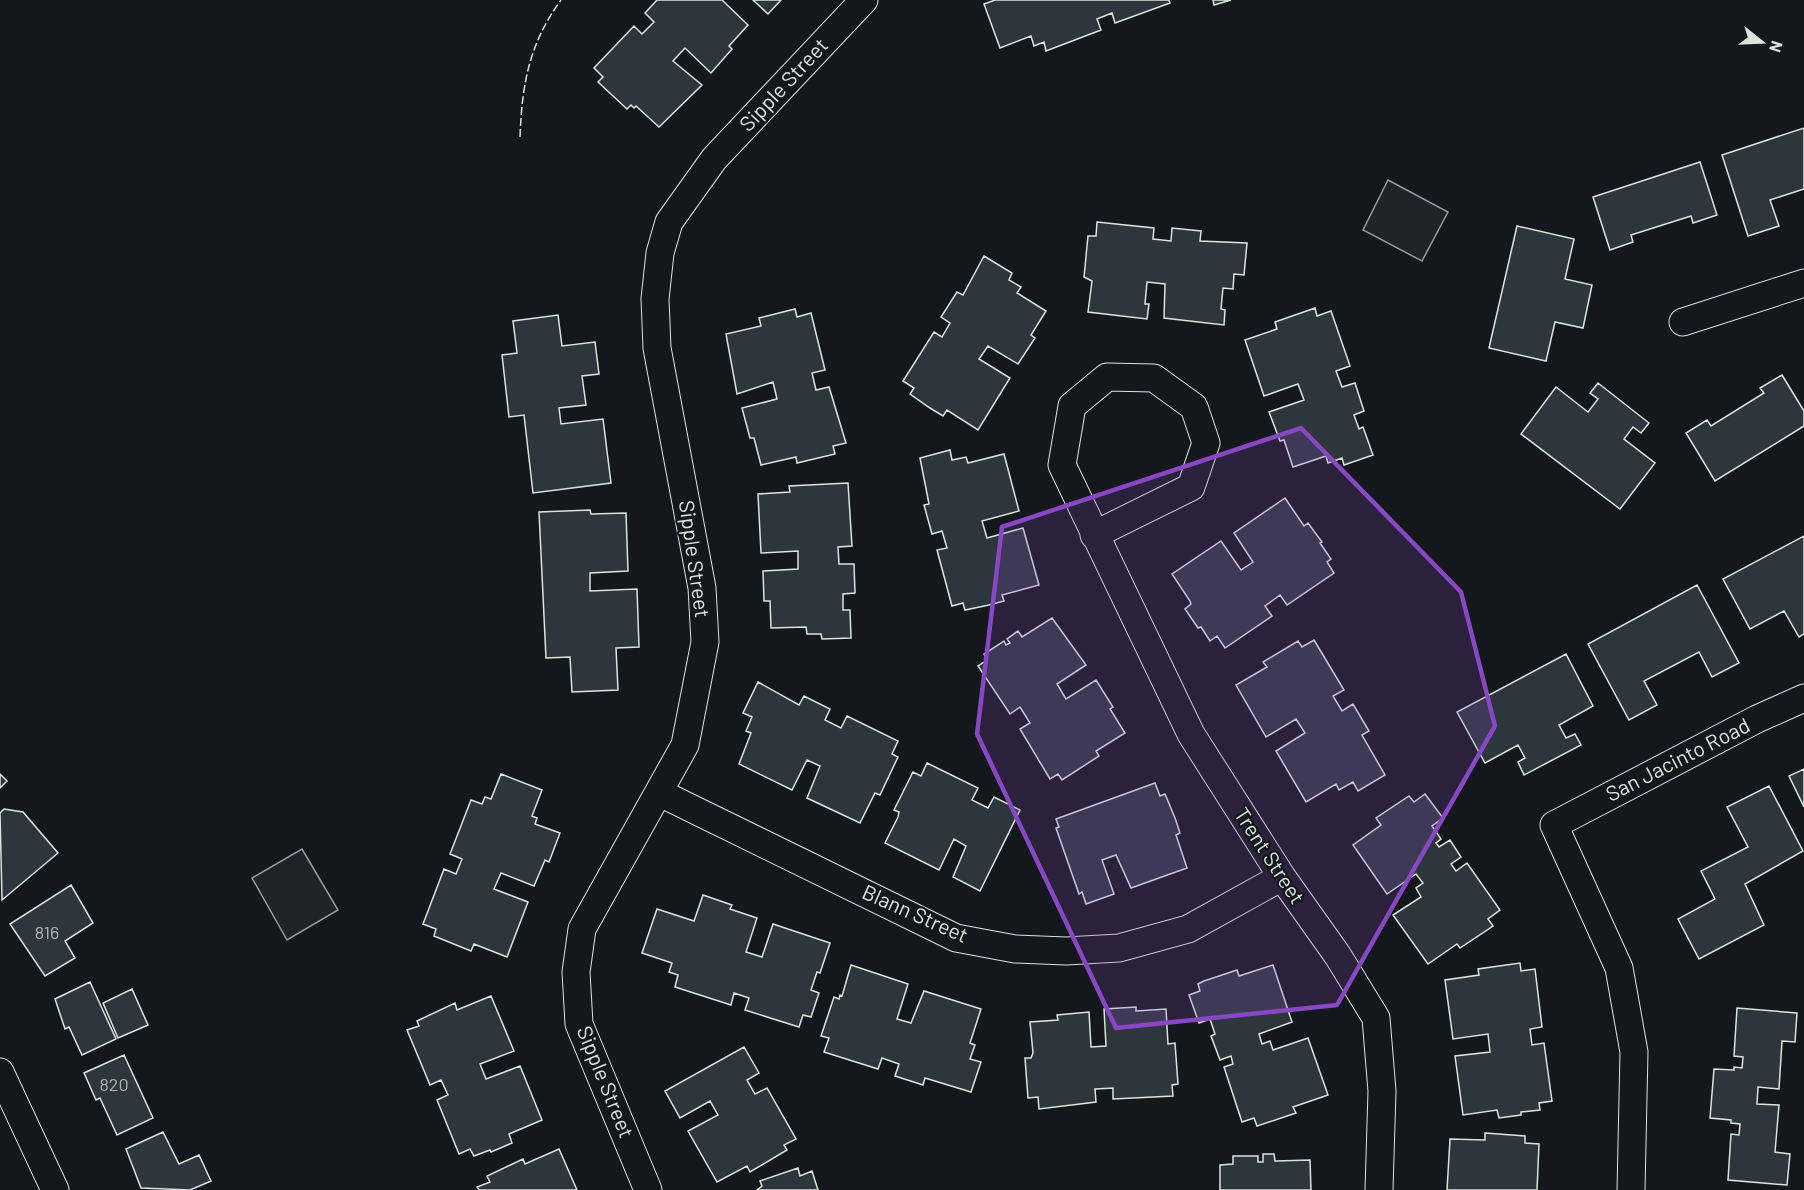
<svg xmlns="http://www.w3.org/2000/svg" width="1804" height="1190" font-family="Barlow,sans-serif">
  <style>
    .green { fill: #202428; stroke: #939e99; stroke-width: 1.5 }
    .building { fill: #2c363c; stroke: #d8e6dc; stroke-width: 1.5 }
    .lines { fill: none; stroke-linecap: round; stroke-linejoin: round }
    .minor-casing { stroke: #d8e6dc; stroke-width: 29 }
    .minor { stroke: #14181c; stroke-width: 27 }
    .fence { stroke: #d8e6dc; stroke-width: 1.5; stroke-dasharray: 8 3; stroke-linecap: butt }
    .marked { fill: #8948c3; fill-opacity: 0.2; stroke: #8948c3; stroke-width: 4.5; stroke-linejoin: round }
    .labels { text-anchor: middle; stroke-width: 4.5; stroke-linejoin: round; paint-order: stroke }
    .number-label { font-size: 18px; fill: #adbab4 }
    .street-label { font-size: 21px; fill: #d8e6dc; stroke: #14181c }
  </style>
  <rect width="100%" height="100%" fill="#14181c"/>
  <path class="green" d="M 1388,180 L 1448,212 L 1422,261 L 1363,230 Z
    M 302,849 L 338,910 L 287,940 L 252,878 Z"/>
  <path class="building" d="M 657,0 L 722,0 L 748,25 L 729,46 L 732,49 L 711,73 L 685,48 L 673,61 L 702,85 L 659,127 L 636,106 L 634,108 L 631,105 L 627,109 L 598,82 L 603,77 L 594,68 L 634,26 L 642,34 L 654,22 L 645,13 Z
    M 753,0 L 781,0 L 768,14 Z
    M 995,0 L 1169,0 L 1170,3 L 1115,23 L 1112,13 L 1097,19 L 1101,30 L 1046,51 L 1044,42 L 1034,46 L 1031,36 L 1000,48 L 984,4 Z
    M 1213,0 L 1231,0 L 1214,5 Z
    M 1804,128 L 1804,189 L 1770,200 L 1779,226 L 1748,236 L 1722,155 Z
    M 1700,162 L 1717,215 L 1693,223 L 1691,216 L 1631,235 L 1633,242 L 1610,250 L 1593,197 Z
    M 1097,222 L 1154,228 L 1153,239 L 1171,241 L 1172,228 L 1201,231 L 1200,241 L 1247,243 L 1244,275 L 1234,274 L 1233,289 L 1223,288 L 1221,309 L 1225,310 L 1224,325 L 1164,318 L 1165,284 L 1147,282 L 1145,304 L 1149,304 L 1147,319 L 1088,312 L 1092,281 L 1084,277 L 1088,236 L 1096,236 Z
    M 1517,226 L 1574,239 L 1565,279 L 1592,285 L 1583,328 L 1555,322 L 1546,361 L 1489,348 Z
    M 984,256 L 1012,273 L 1009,280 L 1021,287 L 1017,293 L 1046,311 L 1031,335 L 1035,338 L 1018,364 L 988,346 L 979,359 L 1010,378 L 978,430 L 947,410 L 943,416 L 930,408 L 910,394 L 914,388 L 903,381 L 934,332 L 942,337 L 950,323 L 941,317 L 957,292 L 963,295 Z
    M 1315,308 L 1317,316 L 1331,311 L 1350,366 L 1336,371 L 1342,387 L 1355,383 L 1364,411 L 1354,415 L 1359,429 L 1363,427 L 1373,455 L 1344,465 L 1342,458 L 1328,463 L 1326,456 L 1293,467 L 1284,440 L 1280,441 L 1269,412 L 1304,400 L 1298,384 L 1264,396 L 1245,340 L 1277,329 L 1275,322 Z
    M 795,309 L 797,317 L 811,313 L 825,370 L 812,373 L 816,390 L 829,387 L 846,443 L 833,446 L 835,454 L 797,463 L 796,457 L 761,465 L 754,438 L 750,438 L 742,408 L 777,399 L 773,382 L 737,394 L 726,334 L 761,326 L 759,318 Z
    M 558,315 L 562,346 L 595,342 L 599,374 L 582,376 L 586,405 L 559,408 L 561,424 L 603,419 L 611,483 L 533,493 L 524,415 L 509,417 L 502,355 L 517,353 L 513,321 Z
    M 1782,375 L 1804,411 L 1804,426 L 1715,481 L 1686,433 L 1707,420 L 1711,426 L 1764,393 L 1760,388 Z
    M 1598,383 L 1649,423 L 1641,433 L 1633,427 L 1624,439 L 1655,463 L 1620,509 L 1521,434 L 1556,387 L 1588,412 L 1598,399 L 1590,393 Z
    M 950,450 L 952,460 L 966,457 L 968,463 L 1004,454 L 1019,511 L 982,521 L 987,538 L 1023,528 L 1039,585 L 1002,595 L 1004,601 L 989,605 L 965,610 L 963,603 L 952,606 L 937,550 L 947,548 L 942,531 L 932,534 L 924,505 L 929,504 L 920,458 Z
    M 848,483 L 852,546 L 838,547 L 839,564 L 854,564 L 855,593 L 843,594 L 843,610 L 850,610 L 851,638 L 822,639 L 821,634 L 807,634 L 806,627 L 771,628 L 770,601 L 764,601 L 763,571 L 798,569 L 798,551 L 761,553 L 758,494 L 790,492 L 789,486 Z
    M 1285,498 L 1304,526 L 1308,523 L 1322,542 L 1320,543 L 1331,559 L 1327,562 L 1334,573 L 1287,605 L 1280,595 L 1265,606 L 1272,616 L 1225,648 L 1217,636 L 1210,641 L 1201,627 L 1198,628 L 1185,609 L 1191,604 L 1190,601 L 1172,574 L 1221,541 L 1241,570 L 1253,562 L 1234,533 Z
    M 590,510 L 591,514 L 626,513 L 628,571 L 590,573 L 590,591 L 637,589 L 639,647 L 616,648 L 618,690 L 572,692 L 570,657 L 546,658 L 539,512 Z
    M 1804,536 L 1804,634 L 1799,637 L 1784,611 L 1750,629 L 1723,579 Z
    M 1697,585 L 1739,663 L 1712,677 L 1699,652 L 1644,681 L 1657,705 L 1629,720 L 1588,644 Z
    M 1052,618 L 1086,665 L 1057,684 L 1066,699 L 1096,680 L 1113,707 L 1110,709 L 1125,733 L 1096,751 L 1099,756 L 1062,780 L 1058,774 L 1050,779 L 1020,729 L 1030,723 L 1020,707 L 1010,714 L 978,666 L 987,660 L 984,654 L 1004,641 L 1006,645 L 1010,643 L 1007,639 L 1018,631 L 1022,637 Z
    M 1314,640 L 1344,690 L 1333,696 L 1342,711 L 1353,704 L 1369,731 L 1362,735 L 1385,775 L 1358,791 L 1353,782 L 1339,790 L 1336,784 L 1306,802 L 1276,751 L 1305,733 L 1296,719 L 1266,737 L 1236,685 L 1267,667 L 1263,662 L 1298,641 L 1302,647 Z
    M 1566,654 L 1593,706 L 1559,725 L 1566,738 L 1575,734 L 1581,745 L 1524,775 L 1518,762 L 1525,758 L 1518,745 L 1485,763 L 1457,712 Z
    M 758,682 L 799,705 L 804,696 L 830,709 L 825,720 L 841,728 L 847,716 L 898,741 L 892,754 L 898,757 L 880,795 L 875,793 L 860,823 L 807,798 L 820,766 L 807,760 L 792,790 L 739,764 L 751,733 L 746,731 L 752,717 L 743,713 Z
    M 927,763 L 978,788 L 972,800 L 988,808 L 994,797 L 1020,810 L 980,891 L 953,877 L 966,846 L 954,839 L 939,870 L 885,843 L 898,817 L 899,812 L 894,810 L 913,772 L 921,776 Z
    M 1804,769 L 1804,807 L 1789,776 Z
    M 0,774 L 7,781 L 0,788 Z
    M 501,774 L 542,790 L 532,816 L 537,818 L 535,824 L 560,833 L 549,862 L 545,860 L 534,886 L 501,873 L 494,889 L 528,902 L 507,957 L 474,944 L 471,951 L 434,936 L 436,929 L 423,924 L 444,869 L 456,874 L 462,859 L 450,854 L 471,800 L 482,804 L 485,797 L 491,799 Z
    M 1155,783 L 1160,796 L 1165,794 L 1175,818 L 1180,833 L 1176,835 L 1187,868 L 1131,888 L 1116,855 L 1102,860 L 1114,894 L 1086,904 L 1082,892 L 1079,894 L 1056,828 L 1059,827 L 1056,819 Z
    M 1769,786 L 1803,851 L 1745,884 L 1764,925 L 1699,959 L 1678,919 L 1715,899 L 1701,871 L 1748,847 L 1727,807 Z
    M 1425,794 L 1443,818 L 1432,826 L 1441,839 L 1436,843 L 1439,847 L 1450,840 L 1461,857 L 1451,864 L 1456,871 L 1467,863 L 1500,910 L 1488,919 L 1493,926 L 1460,948 L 1457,944 L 1428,964 L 1393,915 L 1421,897 L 1416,888 L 1423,883 L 1416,874 L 1387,894 L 1353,845 L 1381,825 L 1376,818 L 1409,796 L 1414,802 Z
    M 4,809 L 23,812 L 58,853 L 2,900 L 0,813 Z
    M 71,885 L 93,923 L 65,941 L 75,958 L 45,976 L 10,924 Z
    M 703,895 L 732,905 L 730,909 L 757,918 L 746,952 L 762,957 L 773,924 L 830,943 L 820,973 L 817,972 L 811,990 L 819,993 L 811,1017 L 803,1015 L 799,1027 L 745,1010 L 749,998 L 734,993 L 731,1005 L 675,987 L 678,975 L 669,972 L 672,963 L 642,953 L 657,909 L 694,921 Z
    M 1520,963 L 1521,971 L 1535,969 L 1542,1027 L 1530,1029 L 1532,1045 L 1544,1043 L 1552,1101 L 1539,1103 L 1540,1110 L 1521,1112 L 1521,1115 L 1499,1118 L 1497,1110 L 1463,1115 L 1455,1056 L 1490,1052 L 1488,1034 L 1453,1039 L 1445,980 L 1479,975 L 1478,969 Z
    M 851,965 L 908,984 L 897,1019 L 911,1023 L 924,991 L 981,1009 L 970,1043 L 975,1045 L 970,1059 L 981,1062 L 971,1092 L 925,1078 L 923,1085 L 895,1076 L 899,1064 L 882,1058 L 878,1069 L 824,1052 L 829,1038 L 821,1036 L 834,997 L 839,999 L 840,995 L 842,996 Z
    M 1273,965 L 1292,1022 L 1259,1034 L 1262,1044 L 1270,1041 L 1273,1050 L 1308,1038 L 1328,1095 L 1293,1107 L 1296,1113 L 1257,1126 L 1254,1118 L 1242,1122 L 1224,1067 L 1233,1064 L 1231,1056 L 1220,1060 L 1211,1036 L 1215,1034 L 1210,1019 L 1199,1023 L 1189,995 L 1200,991 L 1198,984 L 1204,981 L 1237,970 L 1239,976 Z
    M 90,982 L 116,1039 L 82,1055 L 69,1027 L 65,1029 L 55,999 Z
    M 132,989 L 148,1025 L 118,1038 L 103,1003 Z
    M 491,996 L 514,1051 L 480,1064 L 486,1079 L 520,1066 L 542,1120 L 509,1134 L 512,1143 L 491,1152 L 490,1150 L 474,1156 L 470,1149 L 459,1154 L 437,1100 L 448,1095 L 441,1080 L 430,1085 L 407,1030 L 419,1026 L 417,1021 L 455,1003 L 457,1010 Z
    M 1136,1007 L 1136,1011 L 1166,1009 L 1168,1044 L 1175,1043 L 1178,1084 L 1172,1085 L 1173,1096 L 1113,1099 L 1113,1088 L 1095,1089 L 1096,1102 L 1039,1109 L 1038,1097 L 1028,1098 L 1025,1058 L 1031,1058 L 1033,1053 L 1030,1022 L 1058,1020 L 1057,1015 L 1089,1012 L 1091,1047 L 1106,1046 L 1104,1009 Z
    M 1737,1008 L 1797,1013 L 1795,1042 L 1782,1041 L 1779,1089 L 1758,1087 L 1757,1104 L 1779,1105 L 1775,1152 L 1790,1154 L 1787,1185 L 1728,1180 L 1731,1134 L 1739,1135 L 1740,1124 L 1731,1123 L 1731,1120 L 1710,1118 L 1714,1069 L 1734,1070 L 1734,1067 L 1742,1068 L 1743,1057 L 1734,1056 Z
    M 744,1047 L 759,1073 L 747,1080 L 755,1094 L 767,1088 L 796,1139 L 784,1145 L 787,1150 L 750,1172 L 747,1166 L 717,1182 L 688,1131 L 718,1115 L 710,1101 L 680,1118 L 665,1091 Z
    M 124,1055 L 153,1118 L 117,1135 L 100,1098 L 96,1100 L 84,1073 Z
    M 163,1132 L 179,1164 L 199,1155 L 211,1181 L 190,1190 L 141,1188 L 126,1149 Z
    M 1485,1133 L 1525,1136 L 1525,1143 L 1539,1144 L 1537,1190 L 1447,1190 L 1450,1139 L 1485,1140 Z
    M 559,1149 L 577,1190 L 479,1190 L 477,1187 L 490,1182 L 487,1176 L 523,1159 L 525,1164 Z
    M 1263,1154 L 1274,1154 L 1275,1161 L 1310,1160 L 1311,1190 L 1220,1190 L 1220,1165 L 1233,1164 L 1233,1156 L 1258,1156 L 1258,1162 L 1263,1162 Z
    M 798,1168 L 800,1176 L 812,1171 L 818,1190 L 757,1190 L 762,1186 L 760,1181 Z"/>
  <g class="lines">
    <g class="minor-casing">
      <path id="minor" d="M 1683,322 L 1804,283
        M 1094,535 L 1191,487 L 1206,443 L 1194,407 L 1154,378 L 1107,377 L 1072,406 L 1062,465 L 1191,734 L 1282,877 L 1338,956 L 1376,1018 L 1382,1091 L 1379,1190
        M 660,793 L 956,938 L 1015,949 L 1066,951 L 1119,948 L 1188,929 L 1282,877
        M 0,1072 L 55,1190
        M 648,1190 L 579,1024 L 576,972 L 582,929 L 685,745 L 705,642 L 702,588 L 657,348 L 655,299 L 660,253 L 669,222 L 714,159 L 864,0
        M 1631,1190 L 1634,1052 L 1619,968 L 1554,825 L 1757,719 L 1804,698"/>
    </g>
    <use href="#minor" class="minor"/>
    <path class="fence" d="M 520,137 C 522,84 529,44 561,0"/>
  </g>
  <path class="marked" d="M 1301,428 L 1461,592 L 1495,726 L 1337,1005 L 1116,1028 L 977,734 L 1002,527 Z"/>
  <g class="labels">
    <g class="number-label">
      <text x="47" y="939">816</text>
      <text x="114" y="1091">820</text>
    </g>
    <g class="street-label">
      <text transform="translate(784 85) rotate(-47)" y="7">Sipple Street</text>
      <text transform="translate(694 559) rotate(82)" y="7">Sipple Street</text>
      <text transform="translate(1678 760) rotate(-27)" y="7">San Jacinto Road</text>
      <text transform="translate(1269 856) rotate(57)" y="7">Trent Street</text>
      <text transform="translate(915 914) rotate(24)" y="7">Blann Street</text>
      <text transform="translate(605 1082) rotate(68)" y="7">Sipple Street</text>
    </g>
  </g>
  <g transform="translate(1762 42) rotate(108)" stroke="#14181c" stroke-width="4.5" paint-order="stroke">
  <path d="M0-4.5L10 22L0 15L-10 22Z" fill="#d8e6dc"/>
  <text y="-9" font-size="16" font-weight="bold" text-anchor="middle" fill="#d8e6dc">N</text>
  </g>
</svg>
